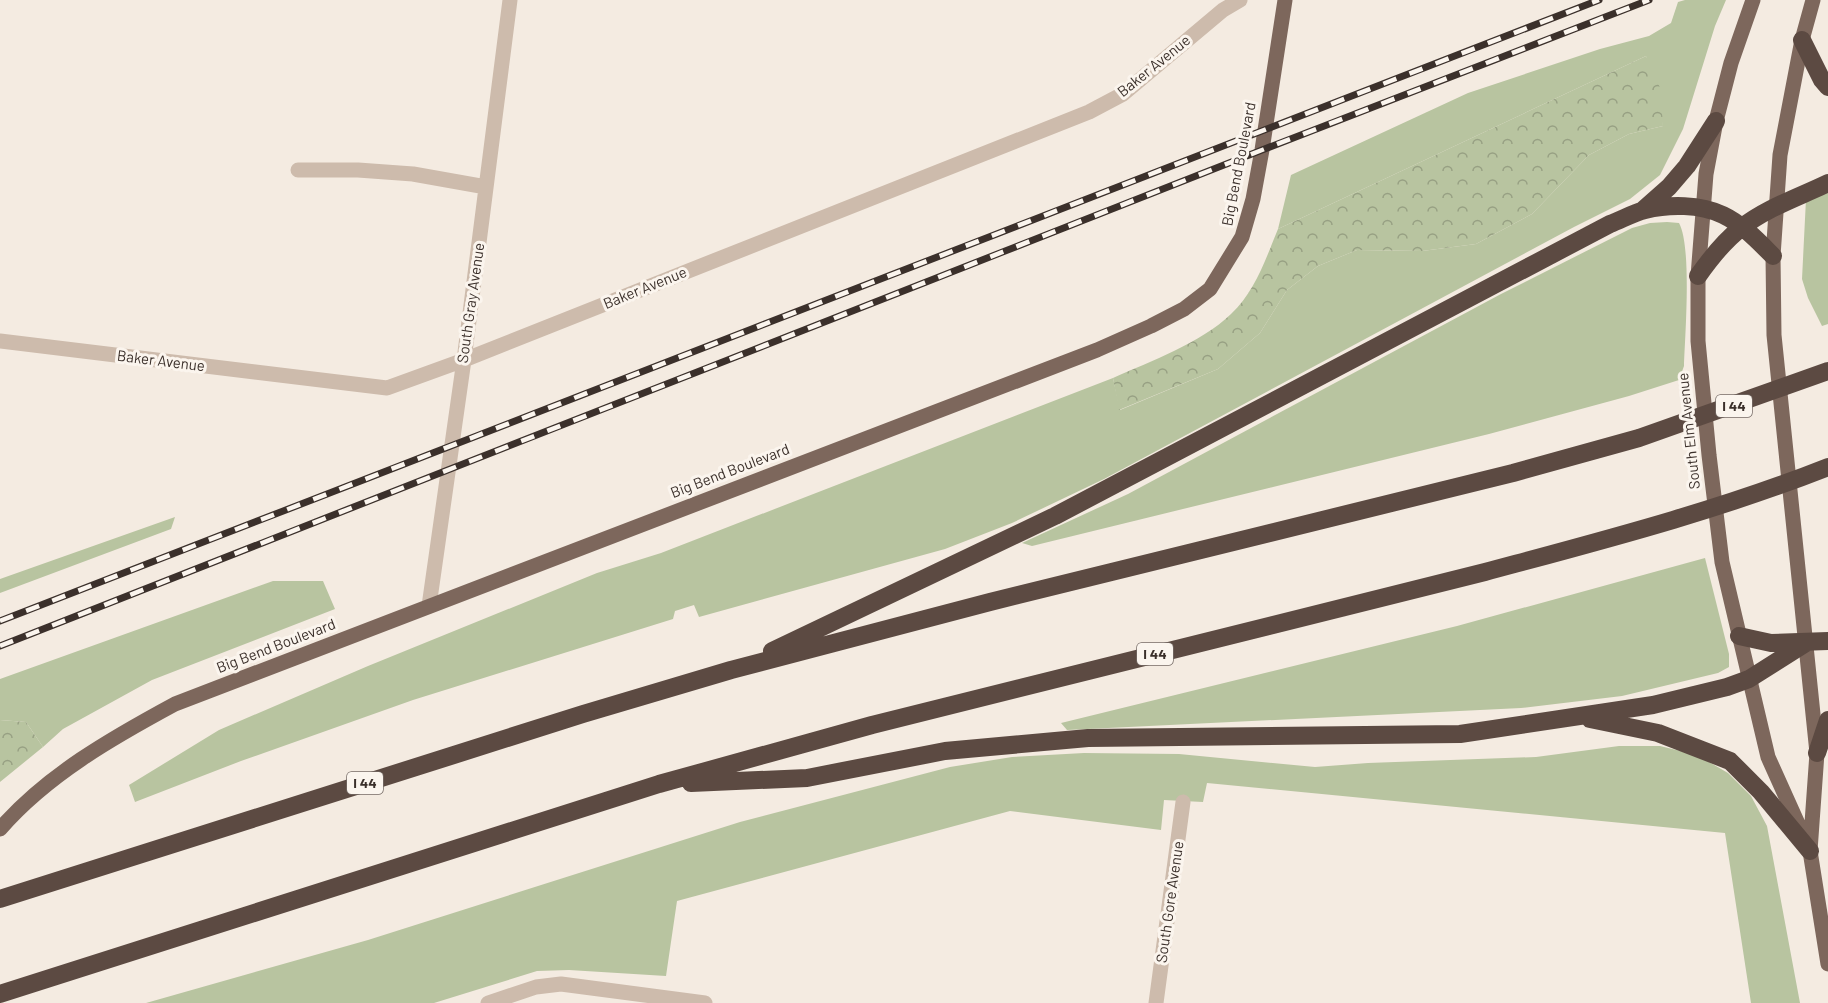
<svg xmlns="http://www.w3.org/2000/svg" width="1828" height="1003" font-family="Barlow,sans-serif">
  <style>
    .green { fill: #b8c4a0 }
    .forest { fill: url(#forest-crowns) }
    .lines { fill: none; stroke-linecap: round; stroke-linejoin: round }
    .minor { stroke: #cdbbac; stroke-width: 15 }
    .major { stroke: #7d675c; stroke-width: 15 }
    .highway { stroke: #5c4a42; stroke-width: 18 }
    .rail-casing { stroke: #3b302b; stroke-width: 7 }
    .rail { stroke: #fbf5ee; stroke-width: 4.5; stroke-dasharray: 14; stroke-linecap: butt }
    .labels { text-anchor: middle; stroke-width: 6; stroke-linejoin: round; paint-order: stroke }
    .shield { fill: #fbf5ee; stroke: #756b66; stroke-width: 1.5 }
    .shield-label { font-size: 14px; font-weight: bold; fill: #3b302b }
    .street-label { font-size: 15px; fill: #3b302b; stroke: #fbf5ee }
  </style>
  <defs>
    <pattern id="forest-crowns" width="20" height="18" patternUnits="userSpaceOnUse" patternTransform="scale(1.5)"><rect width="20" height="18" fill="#b8c4a0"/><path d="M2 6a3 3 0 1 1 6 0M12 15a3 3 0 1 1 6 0" fill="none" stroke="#97a083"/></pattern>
  </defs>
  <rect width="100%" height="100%" fill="#f4ebe1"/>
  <path class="green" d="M 1685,0 L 1726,0 L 1715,26 L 1683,129 L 1660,175 L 1630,199 L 1574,227 L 1104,479 L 1012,523 L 945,549 L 699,617 L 694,605 L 675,611 L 673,619 L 413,700 L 241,761 L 135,802 L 129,785 L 219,730 L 368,666 L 597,573 L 661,553 L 1113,378 L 1120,410 L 1218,369 L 1260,333 L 1287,290 L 1318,266 L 1357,250 L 1422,251 L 1476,244 L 1532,214 L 1589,155 L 1629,134 L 1663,126 L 1646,56 L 1278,229 L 1291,175 L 1468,93 L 1600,49 L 1649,36 L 1671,23 L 1678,2 Z
    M 1828,190 L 1828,324 L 1822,326 L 1808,298 L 1802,279 L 1806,199 Z
    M 1667,222 L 1679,223 C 1692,246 1685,336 1684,366 L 1679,380 L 1629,396 L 1489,434 L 1032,546 L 1022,543 L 1128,494 L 1501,294 L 1632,228 L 1650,223 Z
    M 175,517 L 171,529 L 0,593 L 0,579 Z
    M 1705,558 L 1729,654 L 1729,667 L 1718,673 L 1622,696 L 1521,708 L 1067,730 L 1061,723 L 1457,626 Z
    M 273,581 L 323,581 L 335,609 L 152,680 L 63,729 L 43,747 L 26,722 L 0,720 L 0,679 Z
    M 1619,746 L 1660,746 L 1697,755 L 1728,773 L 1751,796 L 1767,826 L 1800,1003 L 1751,1003 L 1725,833 L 1207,783 L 1203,802 L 1164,800 L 1161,830 L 1010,811 L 677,901 L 666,976 L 569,970 L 537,971 L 434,1003 L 146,1003 L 368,940 L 740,822 L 950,767 L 1012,757 L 1084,753 L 1179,754 L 1315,767 L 1368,763 L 1536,757 Z"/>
  <path class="forest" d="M 1646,56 L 1661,90 L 1663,126 L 1629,134 L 1589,155 L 1532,214 L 1476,244 L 1422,251 L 1357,250 L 1318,266 L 1287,290 L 1260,333 L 1218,369 L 1119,410 L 1113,378 C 1151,361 1201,343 1231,314 C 1255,292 1266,258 1278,229 Z
    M 0,720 L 26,722 L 43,747 L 0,782 Z"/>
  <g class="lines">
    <path class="minor" d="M 298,170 L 358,170 L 413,174 L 486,187
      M 0,341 L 387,388 L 464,360 L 1089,112 L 1123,94 L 1223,10 L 1240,0
      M 429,606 L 464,360 L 510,0
      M 488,1003 L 536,987 L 561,984 L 705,1003
      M 1156,1003 L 1183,802"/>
    <path class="major" d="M 1753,0 L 1731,63 L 1716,121 L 1706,174 L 1698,276 L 1698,341 L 1709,455 L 1722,562 L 1768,757 L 1804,837
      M 1813,0 L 1802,40 L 1780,155 L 1773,256 L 1774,335 L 1817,753 L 1810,851 L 1828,964
      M 0,829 C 47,775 112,738 175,704 L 1097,350 L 1151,326 L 1184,309 L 1210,289 L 1242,237 L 1253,199 L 1262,150 L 1285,0"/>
    <path class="highway" d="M 1802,40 L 1822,80 L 1828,87
      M 1643,210 L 1669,187 L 1687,166 L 1716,121
      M 1698,276 C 1710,259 1724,241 1741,228 C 1766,208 1799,197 1828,183
      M 1739,636 L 1771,643 L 1828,641
      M 772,651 L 1055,516 L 1610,224 C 1621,220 1633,213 1645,210 C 1669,204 1700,204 1723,215 C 1742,224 1758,241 1773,256
      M 1590,719 L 1658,733 L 1730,761 L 1761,792 L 1810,851
      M 1817,753 L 1828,720
      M 691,783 L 807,778 L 945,751 L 1088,738 L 1460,734 L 1653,705 L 1727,687 L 1749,679 L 1806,643
      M 0,899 L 583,714 L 731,670 L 990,602 L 1513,473 L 1639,438 L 1828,371
      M 0,994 L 659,784 L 872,725 L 1485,572 C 1600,541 1717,511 1828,467"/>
    <g class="rail-casing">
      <path id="rail" d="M 0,621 L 1599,0
        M 0,646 L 1262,150 L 1649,0"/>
    </g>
    <use href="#rail" class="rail"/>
  </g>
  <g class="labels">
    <g class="shield">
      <rect x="1716" y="395" width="36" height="22" rx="4.5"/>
      <rect x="1137" y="643" width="36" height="22" rx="4.5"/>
      <rect x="347" y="772" width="36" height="22" rx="4.5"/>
    </g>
    <g class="shield-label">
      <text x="1734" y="411">I 44</text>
      <text x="1155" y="659">I 44</text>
      <text x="365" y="788">I 44</text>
    </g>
    <g class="street-label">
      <text transform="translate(1154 66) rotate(-39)" y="5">Baker Avenue</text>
      <text transform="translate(1239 164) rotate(-79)" y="5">Big Bend Boulevard</text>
      <text transform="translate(645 288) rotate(-22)" y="5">Baker Avenue</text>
      <text transform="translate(471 303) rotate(-82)" y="5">South Gray Avenue</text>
      <text transform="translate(161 361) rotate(7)" y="5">Baker Avenue</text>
      <text transform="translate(1689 431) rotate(-96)" y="5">South Elm Avenue</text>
      <text transform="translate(730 471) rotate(-21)" y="5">Big Bend Boulevard</text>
      <text transform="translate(276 646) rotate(-21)" y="5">Big Bend Boulevard</text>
      <text transform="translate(1170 902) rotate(-82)" y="5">South Gore Avenue</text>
    </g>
  </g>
</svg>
